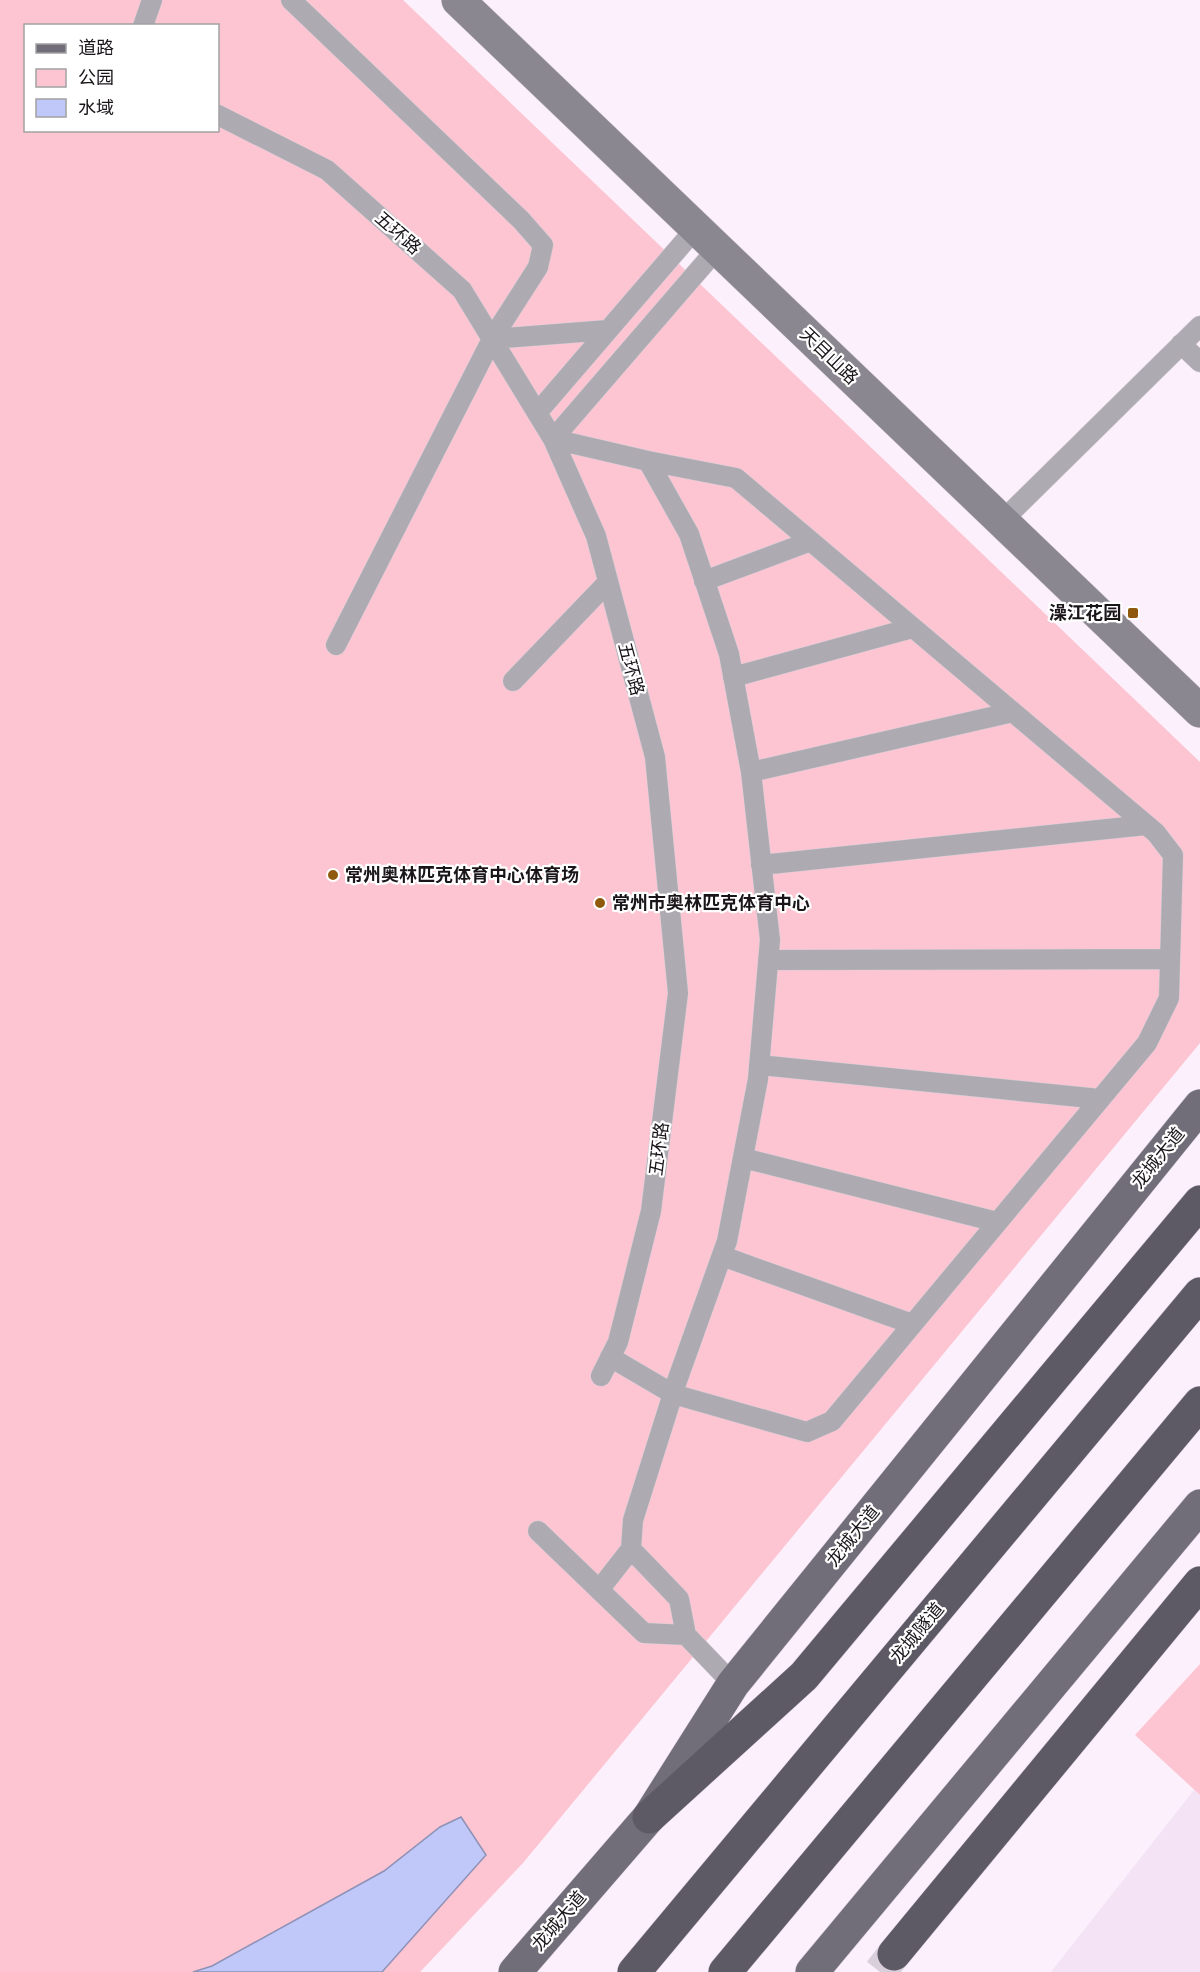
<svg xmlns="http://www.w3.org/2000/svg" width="1200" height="1972" font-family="Lato,'Noto Sans SC',sans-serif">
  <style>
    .built { fill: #f3e3f5 }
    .green { fill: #fcc5d1; fill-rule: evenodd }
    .water { fill: #c0c7f9; stroke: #8e92b6; stroke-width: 1.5 }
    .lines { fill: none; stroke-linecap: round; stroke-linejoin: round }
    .highway-tunnel { stroke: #d9cfda; stroke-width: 33; stroke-dasharray: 33 16; stroke-linecap: butt }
    .lane-casing { stroke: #d7cdd8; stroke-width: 21 }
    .secondary-casing { stroke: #d7cdd8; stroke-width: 34 }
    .primary-casing { stroke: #d7cdd8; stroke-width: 34 }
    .highway-casing { stroke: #d7cdd8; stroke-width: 34 }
    .lane { stroke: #adabb1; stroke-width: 20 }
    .secondary { stroke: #8a8790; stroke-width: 33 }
    .primary { stroke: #716e79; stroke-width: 33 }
    .highway { stroke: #5d5965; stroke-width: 33 }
    .poi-dot { fill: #8f5a0d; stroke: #fff; stroke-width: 2 }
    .labels { text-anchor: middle; stroke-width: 4.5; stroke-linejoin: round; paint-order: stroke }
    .street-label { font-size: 18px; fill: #191519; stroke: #fff }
    .poi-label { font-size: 18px; font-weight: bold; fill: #191519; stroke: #fff; text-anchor: start }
  </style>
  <rect width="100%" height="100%" fill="#fbf0fc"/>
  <path class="built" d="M 1194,1790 L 1200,1795 L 1200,1972 L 1051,1972 Z"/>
  <path class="green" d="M 0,0 L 403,0 L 1200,762 L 1200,1043 L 523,1863 L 420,1972 L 0,1972 ZM 26,26 L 218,26 L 218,130 L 26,130 Z
    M 1200,1664 L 1200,1795 L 1135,1735 Z"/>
  <path class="water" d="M 461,1817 L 486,1855 L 382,1972 L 193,1972 L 212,1966 L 384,1871 L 440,1827 Z"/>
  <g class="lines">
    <path class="highway-tunnel" d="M 880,1972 L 894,1954"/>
    <g class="lane-casing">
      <path id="lane" d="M 291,0 L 521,220 L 543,245 L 538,267 L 492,339 L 336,645
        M 143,26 L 152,0
        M 218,115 L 327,170 L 462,290 L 553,439 L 596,536 L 655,757 L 678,993 L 651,1211 L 618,1342 L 601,1376
        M 492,339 L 608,330
        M 1181,344 L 1200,362
        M 537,413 L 696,228
        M 1002,521 L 1200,326
        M 704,581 L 811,541
        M 733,677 L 912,628
        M 513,681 L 608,582
        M 751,772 L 1013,712
        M 761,865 L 1146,825
        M 768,960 L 1170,959
        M 759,1065 L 1100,1099
        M 743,1158 L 997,1222
        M 722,1256 L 912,1324
        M 610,1357 L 673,1394 L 807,1432 L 832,1421 L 1147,1043 L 1169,998 L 1173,855 L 1156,833 L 736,478 L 648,461
        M 538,1531 L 644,1633 L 686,1635
        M 631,1549 L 679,1599 L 686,1635 L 733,1684
        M 599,1590 L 631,1549 L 633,1520 L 677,1381 L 727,1241 L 758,1079 L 770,940 L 751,772 L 729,654 L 689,534 L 648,461 L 553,439 L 717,249"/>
    </g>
    <g class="secondary-casing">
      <path id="secondary" d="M 458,0 L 1200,711"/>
    </g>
    <g class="primary-casing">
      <path id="primary" d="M 515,1972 L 649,1817 L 733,1684 L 1200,1106
        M 812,1972 L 1200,1506"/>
    </g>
    <g class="highway-casing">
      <path id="highway" d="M 649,1817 L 804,1676 L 1200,1202
        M 894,1954 L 1200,1583
        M 634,1972 L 1200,1294
        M 725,1972 L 1200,1403"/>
    </g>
    <use href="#lane" class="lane"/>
    <use href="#secondary" class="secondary"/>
    <use href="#primary" class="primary"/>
    <use href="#highway" class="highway"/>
  </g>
  <g class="poi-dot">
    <rect x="1127" y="607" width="12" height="12" rx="3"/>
    <circle cx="333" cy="875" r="6"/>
    <circle cx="600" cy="903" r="6"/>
  </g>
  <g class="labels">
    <g class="street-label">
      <text transform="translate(398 233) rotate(41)" y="6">五环路</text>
      <text transform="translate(829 356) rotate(44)" y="6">天目山路</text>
      <text transform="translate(631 669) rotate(75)" y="6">五环路</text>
      <text transform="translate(659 1149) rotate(-83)" y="6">五环路</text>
      <text transform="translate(1158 1158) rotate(-51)" y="6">龙城大道</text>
      <text transform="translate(853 1536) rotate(-51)" y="6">龙城大道</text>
      <text transform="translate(917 1633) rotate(-50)" y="6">龙城隧道</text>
      <text transform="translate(559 1921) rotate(-49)" y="6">龙城大道</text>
    </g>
    <g class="poi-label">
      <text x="1121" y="619" text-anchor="end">澡江花园</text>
      <text x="345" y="881">常州奥林匹克体育中心体育场</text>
      <text x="612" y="909">常州市奥林匹克体育中心</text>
    </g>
  </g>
  <rect x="24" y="24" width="195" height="108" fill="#ffffff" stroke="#a3a1a3" stroke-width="1.5"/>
  <rect x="36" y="44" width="30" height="9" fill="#716e79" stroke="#a3a1a3" stroke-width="1.5"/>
  <text x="78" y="54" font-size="18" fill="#191519">道路</text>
  <rect x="36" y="69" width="30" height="18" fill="#fcc5d1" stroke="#a3a1a3" stroke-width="1.5"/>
  <text x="78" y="84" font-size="18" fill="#191519">公园</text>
  <rect x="36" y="99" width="30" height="18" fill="#c0c7f9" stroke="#a3a1a3" stroke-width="1.5"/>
  <text x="78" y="114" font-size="18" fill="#191519">水域</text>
</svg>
